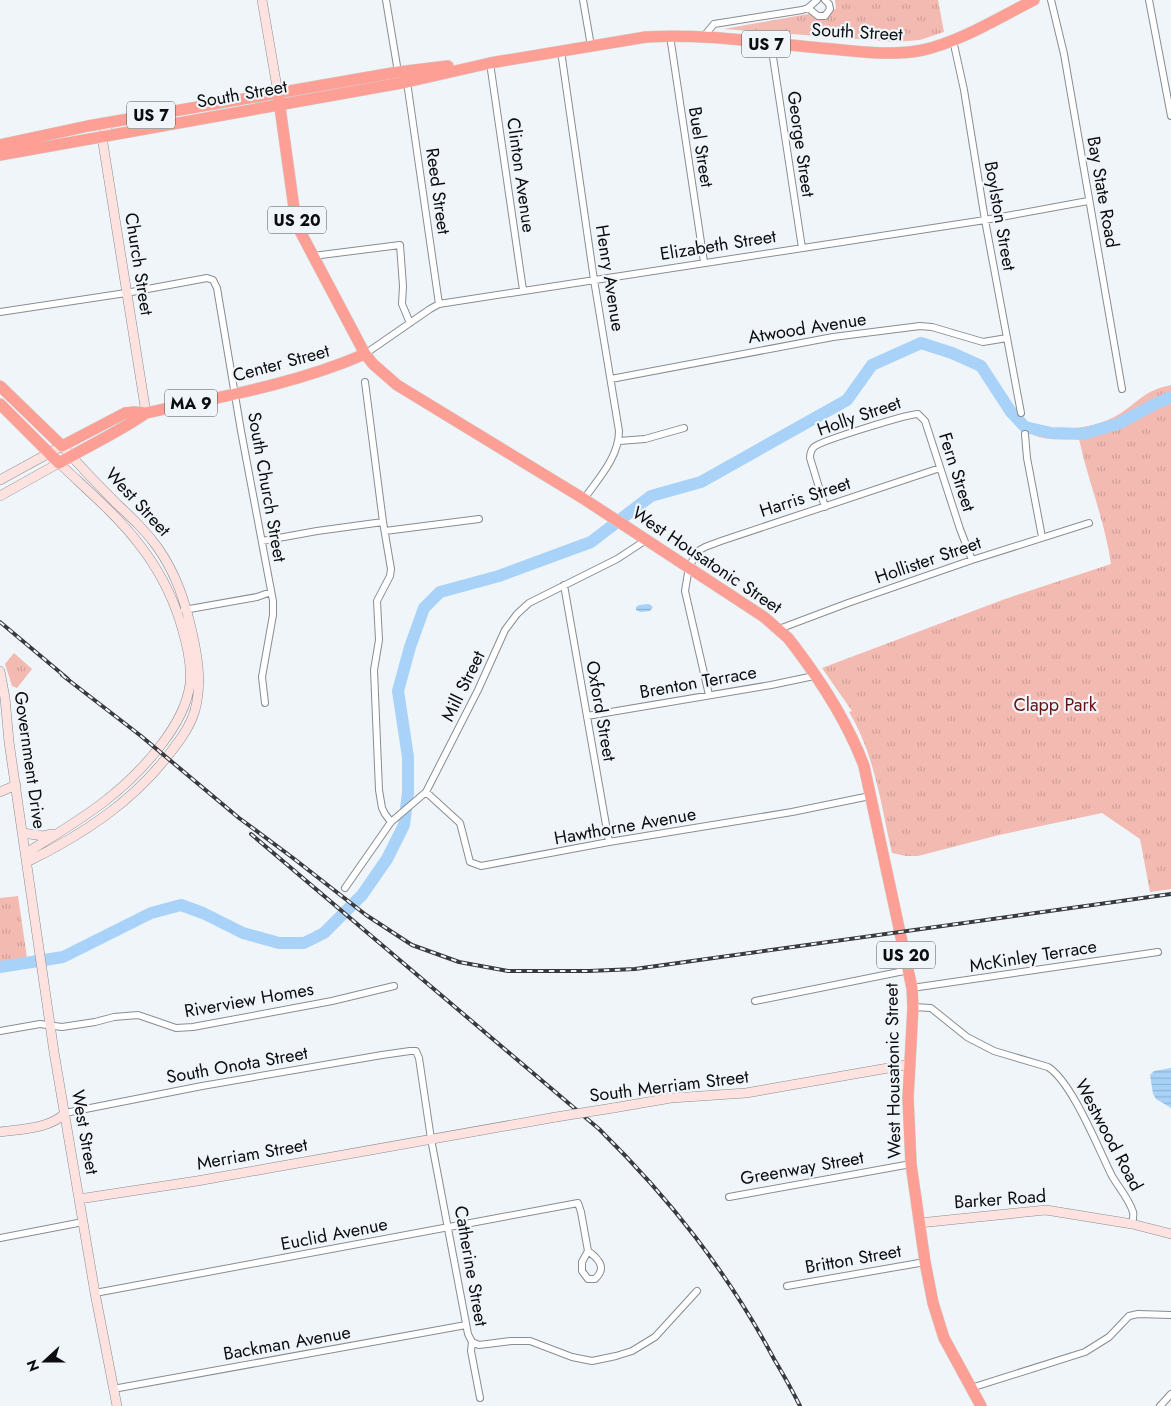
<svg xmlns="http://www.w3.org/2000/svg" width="1171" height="1406" font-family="Jost,sans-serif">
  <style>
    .park { fill: url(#park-tufts) }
    .water { fill: url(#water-rules) }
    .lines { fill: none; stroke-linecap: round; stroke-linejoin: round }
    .river { stroke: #a8d2f8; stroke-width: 12 }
    .street-casing { stroke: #888d92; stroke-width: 8 }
    .secondary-casing { stroke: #888d92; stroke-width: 10 }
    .highway-casing { stroke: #d3d3d4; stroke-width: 12 }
    .street { stroke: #fff; stroke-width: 6 }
    .secondary { stroke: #fee2df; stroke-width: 9 }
    .highway { stroke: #fd9f94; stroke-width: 11 }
    .rail-casing { stroke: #383a3d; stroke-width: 4 }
    .rail { stroke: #f0f5fa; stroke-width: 2; stroke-dasharray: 5.5; stroke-linecap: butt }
    .secondary-bridge-casing { stroke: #888d92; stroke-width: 10; stroke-linecap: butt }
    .secondary-bridge { stroke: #fee2df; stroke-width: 9 }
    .labels { text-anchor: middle; stroke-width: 4.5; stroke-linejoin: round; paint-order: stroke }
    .shield { fill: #f0f5fa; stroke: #505356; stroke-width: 1 }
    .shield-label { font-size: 16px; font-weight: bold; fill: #0b0d0f }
    .street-label { font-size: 18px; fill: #0b0d0f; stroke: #f0f5fa }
    .park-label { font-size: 18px; fill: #651110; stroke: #f0f5fa }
  </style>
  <defs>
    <pattern id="park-tufts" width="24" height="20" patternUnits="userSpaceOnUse" patternTransform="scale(1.25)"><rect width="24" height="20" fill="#f3bab2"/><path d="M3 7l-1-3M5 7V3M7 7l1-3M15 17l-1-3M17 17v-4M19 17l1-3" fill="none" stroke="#cf9f98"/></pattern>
    <pattern id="water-rules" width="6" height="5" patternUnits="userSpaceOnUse" patternTransform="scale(1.25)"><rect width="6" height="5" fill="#a8d2f8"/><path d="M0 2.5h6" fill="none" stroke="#8fb3d3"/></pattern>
  </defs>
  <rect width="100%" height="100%" fill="#f0f5fa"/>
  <path class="park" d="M 835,0 L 938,0 L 944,32 L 920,40 L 896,42 L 724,29 L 836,9 Z
    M 1171,385 L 1171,889 L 1150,892 L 1140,839 L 1102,813 L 999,835 L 918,856 L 906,856 L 892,853 C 881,805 875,755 849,712 L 852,711 L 822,668 L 1005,599 L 1111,564 C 1105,521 1088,481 1079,439 C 1063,439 1048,441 1033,435 L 1031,423 C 1040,430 1050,429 1061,429 C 1082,428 1103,425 1121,413 C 1142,399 1144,391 1171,385 Z
    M 14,653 L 32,669 L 17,688 L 12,686 L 5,664 Z
    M 18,896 L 27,958 L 0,962 L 0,898 Z"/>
  <path class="water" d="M 649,604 L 653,607 L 650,611 L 640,612 L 636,610 L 636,607 L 639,605 Z
    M 1171,1068 L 1171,1108 L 1156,1099 L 1153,1094 L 1150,1075 L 1154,1071 Z"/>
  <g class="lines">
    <path class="river" d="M 0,967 L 63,957 L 151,913 L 181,905 L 203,913 L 243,933 L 279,943 L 304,943 L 324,933 L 362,895 L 387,859 L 404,825 L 408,793 L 408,757 L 398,691 L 410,647 L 424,608 L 440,592 L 499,576 L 591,542 L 651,496 L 701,482 L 847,400 L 872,365 L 921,343 L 952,353 L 981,366 L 1011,412 L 1025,427 L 1051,433 L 1083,434 L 1118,424 L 1155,404 L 1171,397"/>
    <g class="street-casing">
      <path id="street" d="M 386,0 L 398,72
        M 583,0 L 591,46
        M 1051,0 L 1064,54 L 1122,389
        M 1149,0 L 1171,116
        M 808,8 L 818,16 L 825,16 L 830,9 L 829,4 L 825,0
        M 670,36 L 704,262
        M 703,37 L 714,24 L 802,10 L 808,8 L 817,0
        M 953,40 L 964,90 L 985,220 L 1021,413
        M 771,44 L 802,248
        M 561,51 L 594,280 L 619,431 C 619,457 598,479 584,499
        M 490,63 L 523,290
        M 407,82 L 439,304
        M 313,256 L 400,245 L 403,286 L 402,304 L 410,323
        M 0,312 L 126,293 L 207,278 L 213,280 L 217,288 L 241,431 L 273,601 L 273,615 L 262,677 L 265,703
        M 365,354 L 430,309 L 439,304 L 985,220 L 1088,201
        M 611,379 L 833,337 L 920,326 L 932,327 L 983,342 L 1007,338
        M 365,382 L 383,522
        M 1025,434 L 1027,458 L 1042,537
        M 619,441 L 645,439 L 684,428
        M 825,507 L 810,458 C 810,455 811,450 814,447 C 820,441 908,414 918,414 L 925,421 L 960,529 L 972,560
        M 385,531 L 479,519
        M 262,541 L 317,531 L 383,522 L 391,569 L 390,576 L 377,601 L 379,640 L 374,670 L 379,790 L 382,808 L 385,814 L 391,822
        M 564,585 L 609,842
        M 184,610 L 257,597 L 271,592
        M 779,629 L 848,603 L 972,560 L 1089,523
        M 709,695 L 685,591 L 689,567 L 698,551 L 705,547 L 721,541 L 940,468
        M 587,716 L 771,685 L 814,676
        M 426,792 L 460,823 L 470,862 L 481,866 L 609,842 L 792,812 L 870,796
        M 345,888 L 391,822 L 426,792 L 478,690 L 505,630 L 517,614 L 529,603 L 617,559 L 646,540
        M 912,988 L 1158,952
        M 755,1001 L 909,970
        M 913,1007 L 931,1008 L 967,1037 L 994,1051 L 1048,1067 C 1072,1082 1098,1148 1112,1176 C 1119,1188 1129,1199 1133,1212 C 1134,1216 1133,1220 1132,1224
        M 0,1031 L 40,1024 L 62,1027 L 95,1022 L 114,1017 L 138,1015 L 176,1028 L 193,1027 L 332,1001 L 394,986
        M 65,1113 L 202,1086 L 382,1055 L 410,1051 L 416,1051 L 419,1058 L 431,1139 L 468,1334 L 472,1342 L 471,1351 L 480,1398
        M 729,1197 L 911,1164
        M 0,1238 L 83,1222
        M 787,1286 L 925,1262
        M 95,1293 L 578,1203 L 581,1212 L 588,1251 L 582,1262 L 582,1271 L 588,1279 L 595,1279 C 607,1268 599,1259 588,1251
        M 472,1342 L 479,1345 L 511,1341 L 530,1341 L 572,1357 L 592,1361 L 616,1356 L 632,1351 L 655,1337 L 697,1291
        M 971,1388 L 1085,1352 L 1109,1337 L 1129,1316 L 1138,1314 L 1171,1315
        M 113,1389 L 466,1325
        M 1160,1406 L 1171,1394"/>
    </g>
    <g class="secondary-casing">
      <path id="secondary" d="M 262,0 L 278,93
        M 110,122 L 102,137 L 146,413
        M 0,480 L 62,446 C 80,466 98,485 117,504 C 132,518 146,531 158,548 C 176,574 185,601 192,632 C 198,658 202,684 195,710 C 190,727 180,740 170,753 C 133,802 82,835 27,862
        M 0,496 L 59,463 C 86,489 116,514 139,544 C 157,567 171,593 180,621 C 186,641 192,663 190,684 C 187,707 175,727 161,745 C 123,795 78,821 26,853
        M 0,671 L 5,698 L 9,742 L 54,1052 L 95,1293 L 117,1406
        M 0,792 L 16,785
        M 23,833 L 43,836 L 52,834
        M 613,1108 L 671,1098 L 746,1093 L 911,1064
        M 0,1132 C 20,1129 50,1129 65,1113
        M 79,1199 L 197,1181 L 556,1117
        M 919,1223 L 1046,1210 L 1132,1224 L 1171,1234"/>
    </g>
    <g class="highway-casing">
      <path id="highway" d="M 278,93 L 294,208 L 301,233 L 365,354 L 373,364 L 397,385 L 584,499 L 764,617 L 788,638 L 795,647 C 823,684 848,723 864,766 L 912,988 L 913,1007 L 908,1098 L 911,1164 L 925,1262 L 933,1303 L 944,1338 L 981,1406
        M 0,145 L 88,126 L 398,72 L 448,66
        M 0,155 L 407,82 L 490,63 L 646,37 C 708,33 770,44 832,49 C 862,52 893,56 923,50 C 960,42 1000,17 1034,0
        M 0,386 L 62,446 L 125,413 L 134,412 L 146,413 C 220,397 296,384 365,354
        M 0,404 L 59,463 C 88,446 119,432 146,413"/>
    </g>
    <use href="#street" class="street"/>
    <use href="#secondary" class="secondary"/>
    <use href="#highway" class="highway"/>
    <g class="rail-casing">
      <path id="rail" d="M 0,622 L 68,679
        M 62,675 L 141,736 L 239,818 L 293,858 L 366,915 L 412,945 L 459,962 L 508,971 L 589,971 L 635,969 L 1171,894
        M 251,834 L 599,1129 C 670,1199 727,1271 774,1359 C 783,1374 792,1390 800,1406"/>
    </g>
    <use href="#rail" class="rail"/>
    <g class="secondary-bridge-casing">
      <path id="secondary-bridge" d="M 556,1117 L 613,1108"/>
    </g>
    <use href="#secondary-bridge" class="secondary-bridge"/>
  </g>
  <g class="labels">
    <g class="shield">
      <rect x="742" y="30.5" width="48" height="27" rx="4"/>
      <rect x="127" y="101.5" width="48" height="27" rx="4"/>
      <rect x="268" y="206.5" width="58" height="27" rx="4"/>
      <rect x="165" y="389.5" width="52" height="27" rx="4"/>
      <rect x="877" y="941.5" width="58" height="27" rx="4"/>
    </g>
    <g class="shield-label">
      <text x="766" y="50">US 7</text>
      <text x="151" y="121">US 7</text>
      <text x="297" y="226">US 20</text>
      <text x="191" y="409">MA 9</text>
      <text x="906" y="961">US 20</text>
    </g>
    <g class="street-label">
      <text transform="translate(857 32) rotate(3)" y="6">South Street</text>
      <text transform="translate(242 94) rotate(-10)" y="6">South Street</text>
      <text transform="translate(801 144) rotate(82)" y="6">George Street</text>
      <text transform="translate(701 147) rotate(81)" y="6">Buel Street</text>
      <text transform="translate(521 175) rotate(82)" y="6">Clinton Avenue</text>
      <text transform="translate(438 191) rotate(82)" y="6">Reed Street</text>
      <text transform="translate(1103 192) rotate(80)" y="6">Bay State Road</text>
      <text transform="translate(1000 216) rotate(80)" y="6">Boylston Street</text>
      <text transform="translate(718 245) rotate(-9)" y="6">Elizabeth Street</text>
      <text transform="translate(139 264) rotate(81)" y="6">Church Street</text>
      <text transform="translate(610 278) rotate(81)" y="6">Henry Avenue</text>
      <text transform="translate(807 328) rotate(-9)" y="6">Atwood Avenue</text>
      <text transform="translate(281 363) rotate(-15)" y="6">Center Street</text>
      <text transform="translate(859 416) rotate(-19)" y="6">Holly Street</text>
      <text transform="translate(957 472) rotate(72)" y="6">Fern Street</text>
      <text transform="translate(267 487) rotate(80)" y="6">South Church Street</text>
      <text transform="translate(805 497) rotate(-18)" y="6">Harris Street</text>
      <text transform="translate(138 502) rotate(47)" y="6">West Street</text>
      <text transform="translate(707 560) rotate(34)" y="6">West Housatonic Street</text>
      <text transform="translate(928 560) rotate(-19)" y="6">Hollister Street</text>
      <text transform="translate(698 682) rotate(-10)" y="6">Brenton Terrace</text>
      <text transform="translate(463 686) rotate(-64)" y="6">Mill Street</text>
      <text transform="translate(601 711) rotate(80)" y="6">Oxford Street</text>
      <text transform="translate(30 760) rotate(82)" y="6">Government Drive</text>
      <text transform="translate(625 826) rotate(-10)" y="6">Hawthorne Avenue</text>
      <text transform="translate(1033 956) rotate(-9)" y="6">McKinley Terrace</text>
      <text transform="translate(249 1000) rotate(-10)" y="6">Riverview Homes</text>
      <text transform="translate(237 1065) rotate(-10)" y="6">South Onota Street</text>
      <text transform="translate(893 1071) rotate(-91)" y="6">West Housatonic Street</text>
      <text transform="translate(669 1086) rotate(-7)" y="6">South Merriam Street</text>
      <text transform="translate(85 1132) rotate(80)" y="6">West Street</text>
      <text transform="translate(1109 1135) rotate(62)" y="6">Westwood Road</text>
      <text transform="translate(252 1154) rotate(-10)" y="6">Merriam Street</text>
      <text transform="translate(802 1168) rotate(-10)" y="6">Greenway Street</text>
      <text transform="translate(1000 1199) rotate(-4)" y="6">Barker Road</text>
      <text transform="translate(334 1234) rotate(-11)" y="6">Euclid Avenue</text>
      <text transform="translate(853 1259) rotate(-10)" y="6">Britton Street</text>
      <text transform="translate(471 1266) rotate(80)" y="6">Catherine Street</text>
      <text transform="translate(287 1343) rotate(-10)" y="6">Backman Avenue</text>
    </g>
    <g class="park-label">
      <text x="1055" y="711">Clapp Park</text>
    </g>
  </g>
  <g transform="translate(45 1361) rotate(249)" stroke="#f0f5fa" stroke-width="4" paint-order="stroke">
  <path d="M0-4L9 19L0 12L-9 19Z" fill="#0b0d0f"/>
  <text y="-8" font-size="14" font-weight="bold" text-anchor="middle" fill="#0b0d0f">N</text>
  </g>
</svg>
